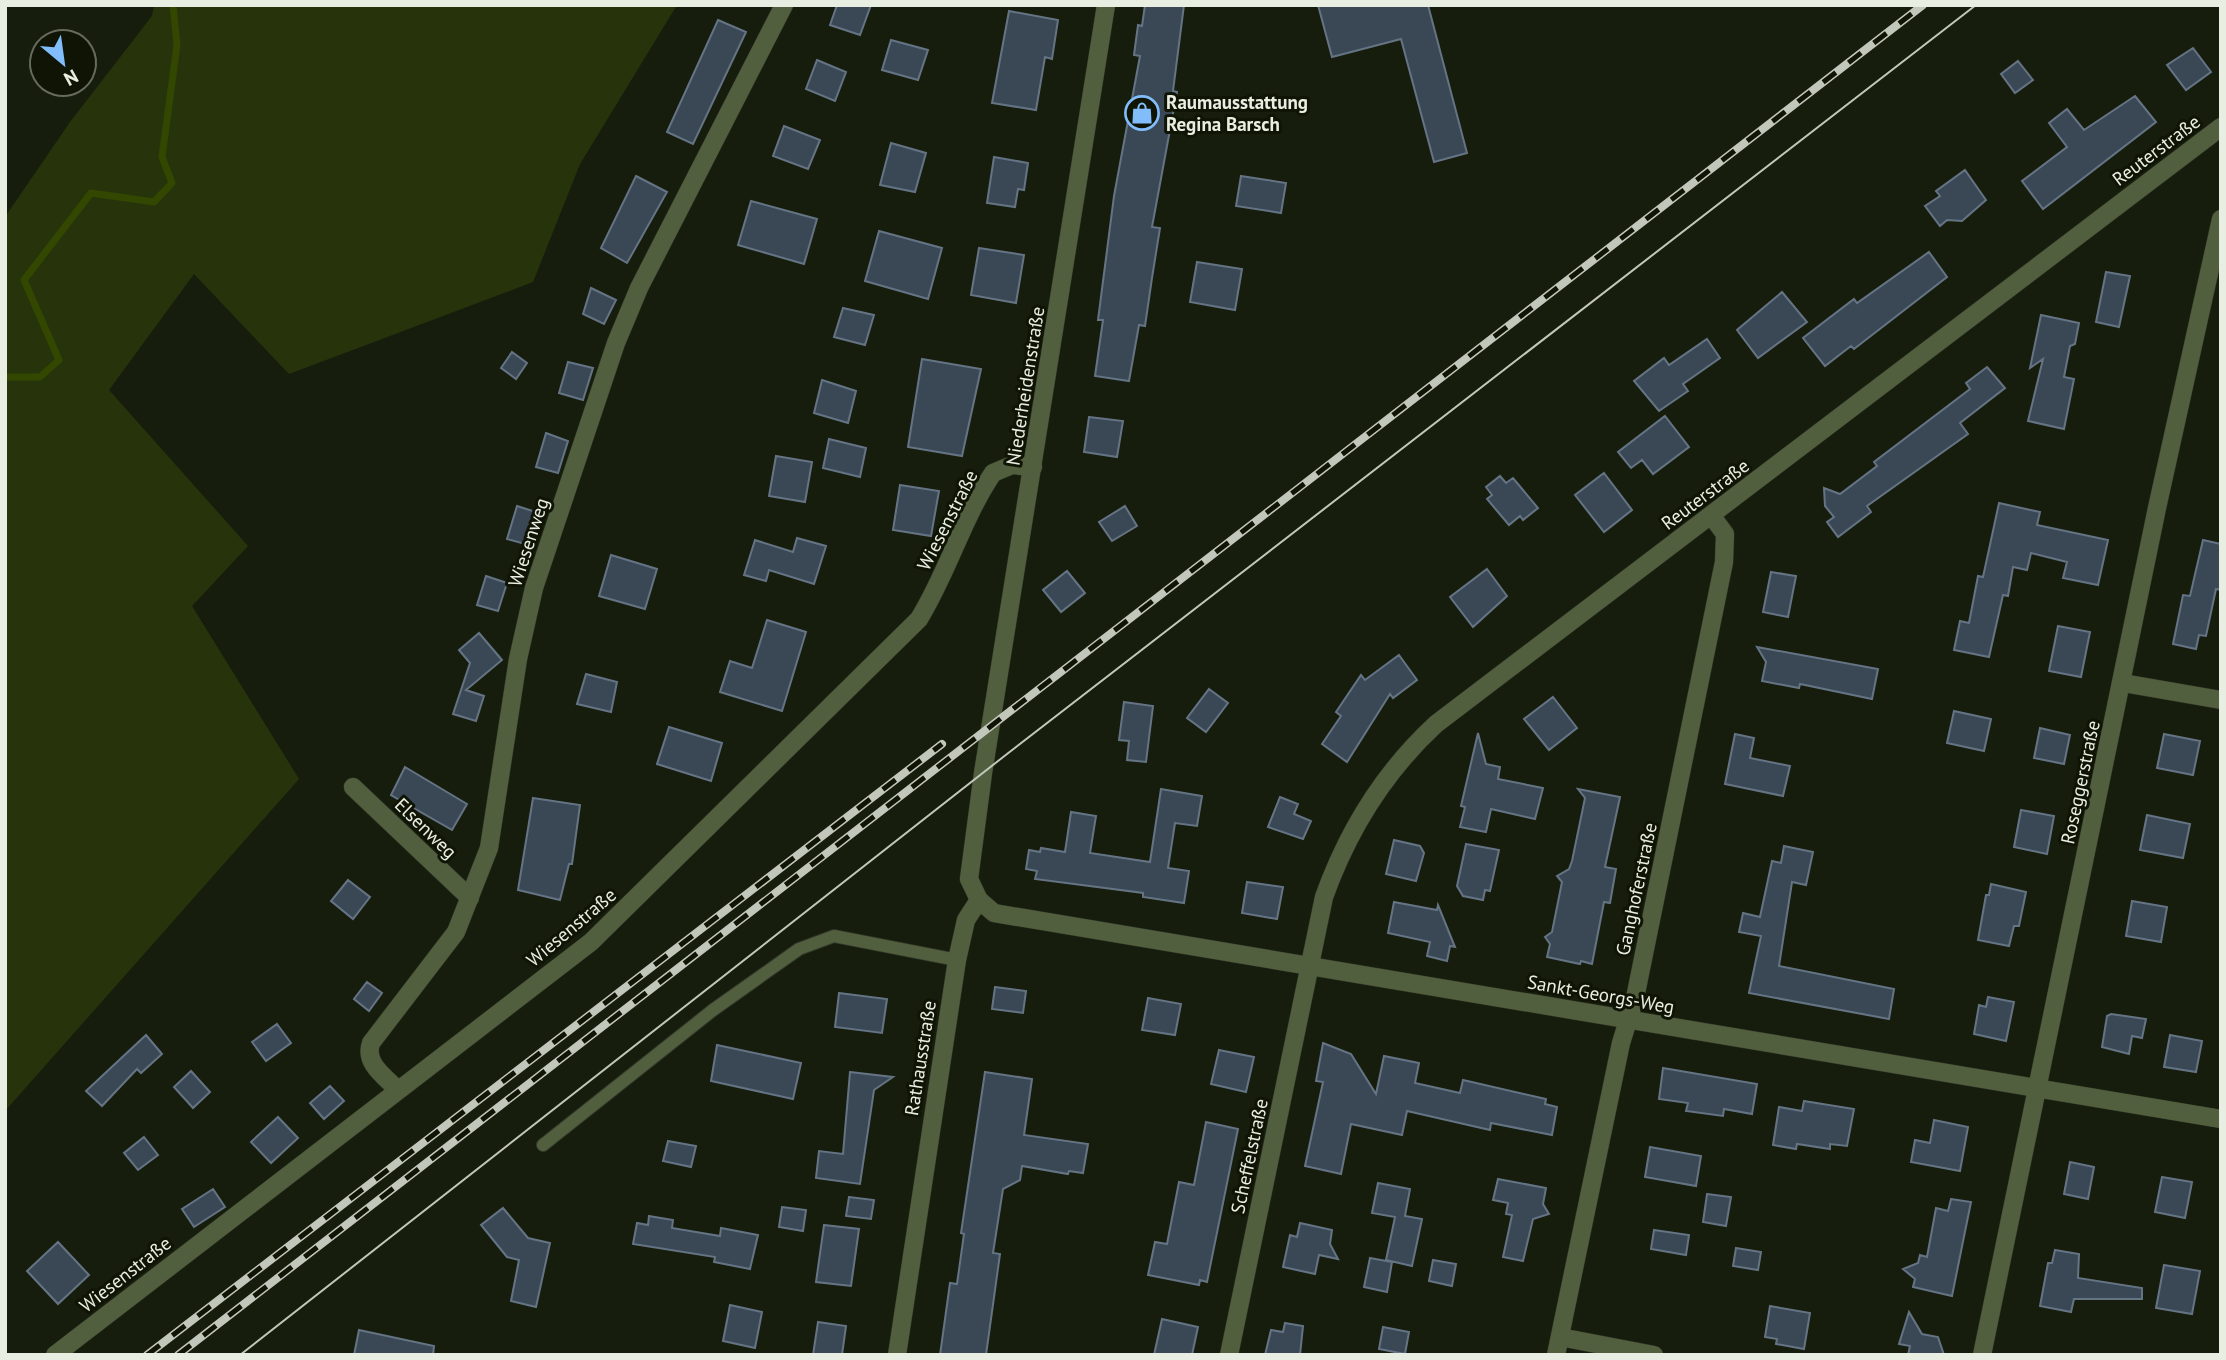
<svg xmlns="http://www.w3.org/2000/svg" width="2226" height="1360" font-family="'PT Sans',sans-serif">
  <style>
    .green { fill: #27340b }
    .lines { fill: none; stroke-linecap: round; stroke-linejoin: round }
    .stream { stroke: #334700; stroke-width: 7 }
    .building { fill: #3a4856; stroke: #657484; stroke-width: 2 }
    .service-casing { stroke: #343a2b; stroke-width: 14 }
    .minor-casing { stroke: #343a2b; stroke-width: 19 }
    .tertiary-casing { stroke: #343a2b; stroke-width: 19 }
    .service { stroke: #525f3e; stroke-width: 12 }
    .minor { stroke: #525f3e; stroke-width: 18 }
    .tertiary { stroke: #525f3e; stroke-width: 18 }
    .tram { stroke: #c2c7bb; stroke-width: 2 }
    .rail-casing { stroke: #c2c7bb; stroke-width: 8 }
    .rail { stroke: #0f1405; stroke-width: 5; stroke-dasharray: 16; stroke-linecap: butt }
    .labels { text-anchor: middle; stroke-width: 6; stroke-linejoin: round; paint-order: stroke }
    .poi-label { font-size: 19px; font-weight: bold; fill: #e9eee3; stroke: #0f1405; text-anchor: start }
    .street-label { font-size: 19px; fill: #e9eee3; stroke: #0f1405 }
  </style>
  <rect width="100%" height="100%" fill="#171d0d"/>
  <path class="green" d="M 154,5 L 677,5 L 580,164 L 533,282 L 289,374 L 194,274 L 109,390 L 248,546 L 192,606 L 299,779 L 5,1111 L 5,217 L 70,122 L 152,16 Z"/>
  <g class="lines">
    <path class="stream" d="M 5,377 L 40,377 L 59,360 L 24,280 L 91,193 L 154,202 L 172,183 L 162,157 L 177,45 L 173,5"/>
  </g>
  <path class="building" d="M 837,5 L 871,5 L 860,35 L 830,25 Z
    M 1145,5 L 1184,5 L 1173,91 L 1177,92 L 1152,227 L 1160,228 L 1152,278 L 1145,326 L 1139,325 L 1129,381 L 1095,376 L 1103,320 L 1098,320 L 1114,196 L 1140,56 L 1134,55 L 1138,25 L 1142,26 Z
    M 1318,5 L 1428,5 L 1467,153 L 1434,162 L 1401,39 L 1332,57 Z
    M 1009,11 L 1058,20 L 1052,59 L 1045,57 L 1036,110 L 992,103 Z
    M 718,20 L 746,32 L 693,144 L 667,132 Z
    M 891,40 L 928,50 L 918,80 L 882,70 Z
    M 2193,48 L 2211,72 L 2186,90 L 2167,65 Z
    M 817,60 L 846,72 L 835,101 L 806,89 Z
    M 2018,61 L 2033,80 L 2015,93 L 2001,74 Z
    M 2135,96 L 2156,122 L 2043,209 L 2022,181 L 2067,147 L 2049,123 L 2067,109 L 2084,130 Z
    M 784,126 L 820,140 L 808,169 L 773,156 Z
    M 891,143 L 926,153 L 915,192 L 880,185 Z
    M 994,157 L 1028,163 L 1024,190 L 1018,189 L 1015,207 L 987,203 Z
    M 1965,170 L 1986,200 L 1962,221 L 1947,220 L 1940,226 L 1925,206 L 1940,196 L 1936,191 Z
    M 636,176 L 667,192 L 627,263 L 601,248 Z
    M 1241,176 L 1286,183 L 1281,213 L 1236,206 Z
    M 751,201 L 817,219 L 804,264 L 738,245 Z
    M 879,231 L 942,248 L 928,299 L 865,281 Z
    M 979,248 L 1024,255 L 1016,303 L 971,295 Z
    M 1929,252 L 1947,277 L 1854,349 L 1851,346 L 1825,366 L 1803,338 L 1854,299 L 1857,303 Z
    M 1197,262 L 1242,269 L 1235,310 L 1190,302 Z
    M 2106,272 L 2130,276 L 2119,327 L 2096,322 Z
    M 591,288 L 616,300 L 604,324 L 583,314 Z
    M 1782,292 L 1807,322 L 1758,358 L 1737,330 Z
    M 843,308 L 874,315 L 865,345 L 834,337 Z
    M 2041,315 L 2079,323 L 2075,344 L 2070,346 L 2064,377 L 2074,379 L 2064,429 L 2028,421 L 2043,359 L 2030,368 Z
    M 1707,339 L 1720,358 L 1683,384 L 1688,391 L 1659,411 L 1634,381 L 1664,358 L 1669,365 Z
    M 512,352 L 527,363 L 516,379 L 501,368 Z
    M 922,359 L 981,369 L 962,456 L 908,447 Z
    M 568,362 L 593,368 L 583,400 L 559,393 Z
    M 1987,367 L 2005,388 L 1960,423 L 1968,434 L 1867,506 L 1871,512 L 1838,537 L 1827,522 L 1834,517 L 1825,506 L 1824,488 L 1840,494 L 1877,466 L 1874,462 L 1970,389 L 1966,383 Z
    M 822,380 L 856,391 L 848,423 L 814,413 Z
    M 1665,416 L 1689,447 L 1653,474 L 1642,460 L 1631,468 L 1618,452 Z
    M 1089,417 L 1123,421 L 1117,457 L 1084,452 Z
    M 546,433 L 568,441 L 558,473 L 536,467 Z
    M 829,439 L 866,448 L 860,477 L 823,468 Z
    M 776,456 L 812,462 L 805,502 L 769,496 Z
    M 1604,473 L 1632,510 L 1604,532 L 1575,495 Z
    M 1500,476 L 1506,483 L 1513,478 L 1538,508 L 1523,520 L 1520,516 L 1509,525 L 1487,499 L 1492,495 L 1486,487 Z
    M 900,485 L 939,491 L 931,536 L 893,530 Z
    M 1999,503 L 2040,512 L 2037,525 L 2108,540 L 2098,585 L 2063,578 L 2067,562 L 2031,553 L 2027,570 L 2013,567 L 2008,596 L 2003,595 L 1989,657 L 1954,650 L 1960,621 L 1969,623 L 1978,576 L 1983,577 Z
    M 517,506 L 539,513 L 529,545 L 507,539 Z
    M 1125,506 L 1137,526 L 1112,541 L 1099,522 Z
    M 797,538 L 826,546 L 814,584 L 769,570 L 766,581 L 744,575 L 755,540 L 793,552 Z
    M 2203,540 L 2221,544 L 2221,590 L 2216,589 L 2206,636 L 2199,635 L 2196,649 L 2173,644 L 2183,595 L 2190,596 Z
    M 611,555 L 657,569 L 645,609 L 599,596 Z
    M 1487,569 L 1507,596 L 1473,627 L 1450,597 Z
    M 1067,571 L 1085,593 L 1061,612 L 1043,590 Z
    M 1771,572 L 1796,576 L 1788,617 L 1763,612 Z
    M 486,576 L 507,583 L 498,611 L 477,605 Z
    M 767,620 L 806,632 L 782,711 L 720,692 L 730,661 L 752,668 Z
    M 2058,626 L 2090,632 L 2081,677 L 2049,671 Z
    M 479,633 L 502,660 L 466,690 L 484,696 L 476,721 L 453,714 L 470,663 L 459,650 Z
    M 1757,647 L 1878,669 L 1872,699 L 1800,684 L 1799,688 L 1762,681 L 1766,662 Z
    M 1399,655 L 1417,680 L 1393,698 L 1390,694 L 1347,762 L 1322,744 L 1341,716 L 1336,712 L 1361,675 L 1365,680 Z
    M 586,674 L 617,682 L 611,712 L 577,704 Z
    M 1209,689 L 1228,703 L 1206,732 L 1187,718 Z
    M 1553,697 L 1577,728 L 1549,750 L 1524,719 Z
    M 1124,702 L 1153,706 L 1146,762 L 1127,760 L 1129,741 L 1119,740 Z
    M 1954,711 L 1991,719 L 1984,751 L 1947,743 Z
    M 669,727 L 722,743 L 711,781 L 657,764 Z
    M 2040,728 L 2070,735 L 2064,764 L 2034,758 Z
    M 1478,733 L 1486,764 L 1500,767 L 1498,779 L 1543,788 L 1535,819 L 1491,809 L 1486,832 L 1460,827 L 1465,807 L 1461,806 Z
    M 1735,734 L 1754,738 L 1750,758 L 1790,766 L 1783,796 L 1725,784 Z
    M 2164,734 L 2200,741 L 2193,775 L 2157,768 Z
    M 405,767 L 467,804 L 452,830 L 391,795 Z
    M 1161,789 L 1202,796 L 1197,826 L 1175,823 L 1168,868 L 1189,871 L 1184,903 L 1143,897 L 1143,893 L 1035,879 L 1037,871 L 1026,869 L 1029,850 L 1040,852 L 1041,848 L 1065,852 L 1071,812 L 1096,816 L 1090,853 L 1150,862 Z
    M 1578,789 L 1620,797 L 1605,867 L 1616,869 L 1610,903 L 1604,902 L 1592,964 L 1581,961 L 1580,964 L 1547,957 L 1550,944 L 1545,937 L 1552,932 L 1562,882 L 1557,876 L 1569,869 L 1572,861 L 1585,798 Z
    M 1280,797 L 1298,804 L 1294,814 L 1311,821 L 1303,839 L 1268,827 Z
    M 533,798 L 580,805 L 572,864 L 569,864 L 560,900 L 518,890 Z
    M 2021,810 L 2054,816 L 2047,854 L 2014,847 Z
    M 2147,815 L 2190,824 L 2183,858 L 2140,850 Z
    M 1394,840 L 1420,846 L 1424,853 L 1416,881 L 1386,874 Z
    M 1466,844 L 1499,850 L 1490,891 L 1485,890 L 1483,900 L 1463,896 L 1457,886 Z
    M 1784,846 L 1813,852 L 1806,885 L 1792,882 L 1779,966 L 1894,989 L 1889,1019 L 1749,993 L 1761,936 L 1739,932 L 1743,913 L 1760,917 L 1772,861 L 1781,863 Z
    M 348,880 L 370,897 L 353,919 L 331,901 Z
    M 1247,882 L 1283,887 L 1277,919 L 1242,913 Z
    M 1991,884 L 2026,892 L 2019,926 L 2014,926 L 2009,946 L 1978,940 L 1986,895 L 1989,895 Z
    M 2132,901 L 2167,907 L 2161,942 L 2126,936 Z
    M 1394,902 L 1437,910 L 1438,905 L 1455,947 L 1450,946 L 1447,961 L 1427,956 L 1430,942 L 1388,933 Z
    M 367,982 L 382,993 L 369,1011 L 354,999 Z
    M 995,987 L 1026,991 L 1023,1013 L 992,1009 Z
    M 839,993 L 887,999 L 882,1033 L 835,1027 Z
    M 1988,997 L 2014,1002 L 2006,1041 L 1974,1034 L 1979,1005 L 1986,1007 Z
    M 1148,998 L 1181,1004 L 1175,1035 L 1142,1030 Z
    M 2111,1014 L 2146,1019 L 2142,1038 L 2132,1036 L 2129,1054 L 2102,1047 L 2107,1016 Z
    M 277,1024 L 291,1043 L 266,1061 L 252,1042 Z
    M 146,1035 L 162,1054 L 141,1073 L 137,1069 L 102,1106 L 86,1091 Z
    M 2170,1035 L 2202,1041 L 2196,1072 L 2164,1067 Z
    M 1323,1043 L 1351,1054 L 1376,1094 L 1384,1056 L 1419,1063 L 1415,1083 L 1460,1093 L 1463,1080 L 1546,1099 L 1545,1104 L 1557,1107 L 1552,1135 L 1491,1123 L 1490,1130 L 1407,1111 L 1402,1135 L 1351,1124 L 1341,1174 L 1305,1166 L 1323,1082 L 1316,1081 Z
    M 717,1045 L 801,1063 L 793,1099 L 711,1081 Z
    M 1219,1050 L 1254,1057 L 1246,1092 L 1211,1084 Z
    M 1663,1068 L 1757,1084 L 1752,1114 L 1724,1109 L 1723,1116 L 1686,1111 L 1688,1103 L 1659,1099 Z
    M 191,1071 L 210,1092 L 193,1108 L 174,1087 Z
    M 850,1072 L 893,1077 L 874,1090 L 860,1184 L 816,1178 L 819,1151 L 843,1154 Z
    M 985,1072 L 1032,1079 L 1024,1135 L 1088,1144 L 1083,1173 L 1069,1171 L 1068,1174 L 1022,1166 L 1020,1180 L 1003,1189 L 993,1253 L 1000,1254 L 986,1355 L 940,1355 L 950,1283 L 957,1284 L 964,1234 L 961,1233 Z
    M 330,1086 L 344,1101 L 324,1119 L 310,1103 Z
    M 1804,1101 L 1854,1109 L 1847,1146 L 1830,1144 L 1830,1149 L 1797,1144 L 1796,1149 L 1773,1145 L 1779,1107 L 1802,1111 Z
    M 278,1117 L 298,1138 L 271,1163 L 251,1142 Z
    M 1934,1120 L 1968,1127 L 1960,1171 L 1911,1162 L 1915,1140 L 1930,1143 Z
    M 1206,1122 L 1238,1129 L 1207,1282 L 1200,1280 L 1199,1285 L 1148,1275 L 1155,1242 L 1167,1244 L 1179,1182 L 1194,1185 Z
    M 144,1137 L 158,1155 L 138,1170 L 124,1153 Z
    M 668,1141 L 696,1146 L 691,1167 L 663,1161 Z
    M 1650,1147 L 1701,1156 L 1696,1186 L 1645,1177 Z
    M 2070,1162 L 2094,1167 L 2088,1199 L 2064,1194 Z
    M 2162,1177 L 2192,1182 L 2185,1218 L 2155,1212 Z
    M 1498,1179 L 1546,1188 L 1543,1204 L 1549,1214 L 1533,1219 L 1523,1261 L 1503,1257 L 1512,1215 L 1506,1214 L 1508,1203 L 1493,1200 Z
    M 1378,1183 L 1410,1189 L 1405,1216 L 1422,1219 L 1412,1266 L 1386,1260 L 1395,1217 L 1372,1213 Z
    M 213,1189 L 225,1207 L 194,1227 L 182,1209 Z
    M 1707,1194 L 1731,1197 L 1726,1226 L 1703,1222 Z
    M 849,1197 L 874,1200 L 871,1219 L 846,1216 Z
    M 1951,1199 L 1971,1202 L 1952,1296 L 1913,1287 L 1915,1279 L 1903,1269 L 1918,1263 L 1920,1255 L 1927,1257 L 1936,1208 L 1948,1211 Z
    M 782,1207 L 806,1210 L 803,1231 L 779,1227 Z
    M 503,1208 L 528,1238 L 550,1243 L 536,1307 L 511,1301 L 519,1260 L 507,1257 L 481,1225 Z
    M 649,1216 L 673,1220 L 672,1228 L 720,1236 L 721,1228 L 758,1235 L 750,1269 L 714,1262 L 715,1257 L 633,1244 L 637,1223 L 648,1225 Z
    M 1300,1223 L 1332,1230 L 1330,1244 L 1338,1259 L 1319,1255 L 1315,1274 L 1283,1267 L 1290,1235 L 1297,1237 Z
    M 824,1225 L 859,1229 L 851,1286 L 816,1282 Z
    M 1654,1230 L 1689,1235 L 1686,1255 L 1651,1249 Z
    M 58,1242 L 89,1275 L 58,1304 L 27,1271 Z
    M 1736,1248 L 1761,1252 L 1758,1270 L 1733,1266 Z
    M 2055,1250 L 2079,1254 L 2078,1278 L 2142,1288 L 2142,1299 L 2074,1299 L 2071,1312 L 2040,1306 L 2048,1263 L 2052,1263 Z
    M 1370,1258 L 1392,1262 L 1387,1292 L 1364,1287 Z
    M 1433,1260 L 1456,1264 L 1452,1286 L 1429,1281 Z
    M 2164,1265 L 2200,1271 L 2192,1314 L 2156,1308 Z
    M 730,1305 L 762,1312 L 755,1348 L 723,1341 Z
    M 1770,1306 L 1810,1313 L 1804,1349 L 1776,1344 L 1777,1339 L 1765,1337 Z
    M 1909,1312 L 1922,1334 L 1938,1337 L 1944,1355 L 1908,1355 L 1910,1346 L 1899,1344 Z
    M 1162,1319 L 1198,1327 L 1192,1355 L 1154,1355 Z
    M 818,1322 L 846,1326 L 842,1355 L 813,1355 Z
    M 1285,1323 L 1303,1326 L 1300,1355 L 1265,1355 L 1271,1330 L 1283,1332 Z
    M 1383,1327 L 1409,1332 L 1405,1354 L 1379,1349 Z
    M 359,1330 L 434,1346 L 433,1355 L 354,1355 Z"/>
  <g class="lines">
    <g class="service-casing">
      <path id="service" d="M 543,1145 L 713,1010 L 799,949 L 834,936 L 957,960"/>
    </g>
    <g class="minor-casing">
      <path id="minor" d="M 2123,683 L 2221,700
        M 353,787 L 470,898
        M 397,1089 C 384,1076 364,1063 371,1043 L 456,932 L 489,848 L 518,659 L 534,588 L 616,343 L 639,288 L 784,5
        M 1560,1337 L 1654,1355
        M 55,1355 L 591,942 L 919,619 C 948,572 962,519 993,473 L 1012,465 L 1033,467
        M 897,1355 L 957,960 L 966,920 L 979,900
        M 1229,1355 L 1324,897 C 1348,830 1383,773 1436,724 L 2221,127
        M 1556,1355 L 1621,1043 L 1635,998 L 1724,562 L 1725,534 L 1711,515
        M 1982,1355 L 2157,508 L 2221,219"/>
    </g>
    <g class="tertiary-casing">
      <path id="tertiary" d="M 1106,5 L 983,773 L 969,879 L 979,900 L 994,913 L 2221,1119"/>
    </g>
    <use href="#service" class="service"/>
    <use href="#minor" class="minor"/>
    <use href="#tertiary" class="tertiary"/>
    <path class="tram" d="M 240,1355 L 1007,754 L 1976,5"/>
    <g class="rail-casing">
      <path id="rail" d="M 147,1355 L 942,744
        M 178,1355 L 1923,5"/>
    </g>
    <use href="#rail" class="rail"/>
  </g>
  <defs>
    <g id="shop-ring" transform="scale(1.75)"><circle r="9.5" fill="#0f1405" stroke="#81bdfa" stroke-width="1.5"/><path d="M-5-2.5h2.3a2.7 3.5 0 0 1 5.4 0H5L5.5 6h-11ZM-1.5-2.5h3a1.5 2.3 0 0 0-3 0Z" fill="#81bdfa"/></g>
  </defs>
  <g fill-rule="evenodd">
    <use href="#shop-ring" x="1142" y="113"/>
  </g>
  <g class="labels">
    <g class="poi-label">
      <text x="1166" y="109">Raumausstattung<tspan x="1166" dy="22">Regina Barsch</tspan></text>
    </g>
    <g class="street-label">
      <text transform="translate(2156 150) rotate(-37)" y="7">Reuterstraße</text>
      <text transform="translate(1025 386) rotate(-81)" y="7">Niederheidenstraße</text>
      <text transform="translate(1705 494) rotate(-37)" y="7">Reuterstraße</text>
      <text transform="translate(947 520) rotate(-63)" y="7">Wiesenstraße</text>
      <text transform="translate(528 542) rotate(-72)" y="7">Wiesenweg</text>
      <text transform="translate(2080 782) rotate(-78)" y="7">Roseggerstraße</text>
      <text transform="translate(426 828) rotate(44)" y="7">Elsenweg</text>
      <text transform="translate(1636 889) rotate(-78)" y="7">Ganghoferstraße</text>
      <text transform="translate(571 927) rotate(-40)" y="7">Wiesenstraße</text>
      <text transform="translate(1601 994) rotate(10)" y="7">Sankt-Georgs-Weg</text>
      <text transform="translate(920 1058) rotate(-81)" y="7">Rathausstraße</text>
      <text transform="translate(1249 1156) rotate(-78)" y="7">Scheffelstraße</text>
      <text transform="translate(125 1274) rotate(-38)" y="7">Wiesenstraße</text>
    </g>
  </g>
  <rect width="2226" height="1360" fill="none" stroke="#e9eee3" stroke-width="14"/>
  <g transform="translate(63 63) rotate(151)"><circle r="33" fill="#0f1405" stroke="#666b5e" stroke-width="2"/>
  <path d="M0-5L12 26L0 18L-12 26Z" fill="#81bdfa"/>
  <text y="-10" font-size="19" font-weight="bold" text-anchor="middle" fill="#e9eee3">N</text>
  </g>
</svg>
